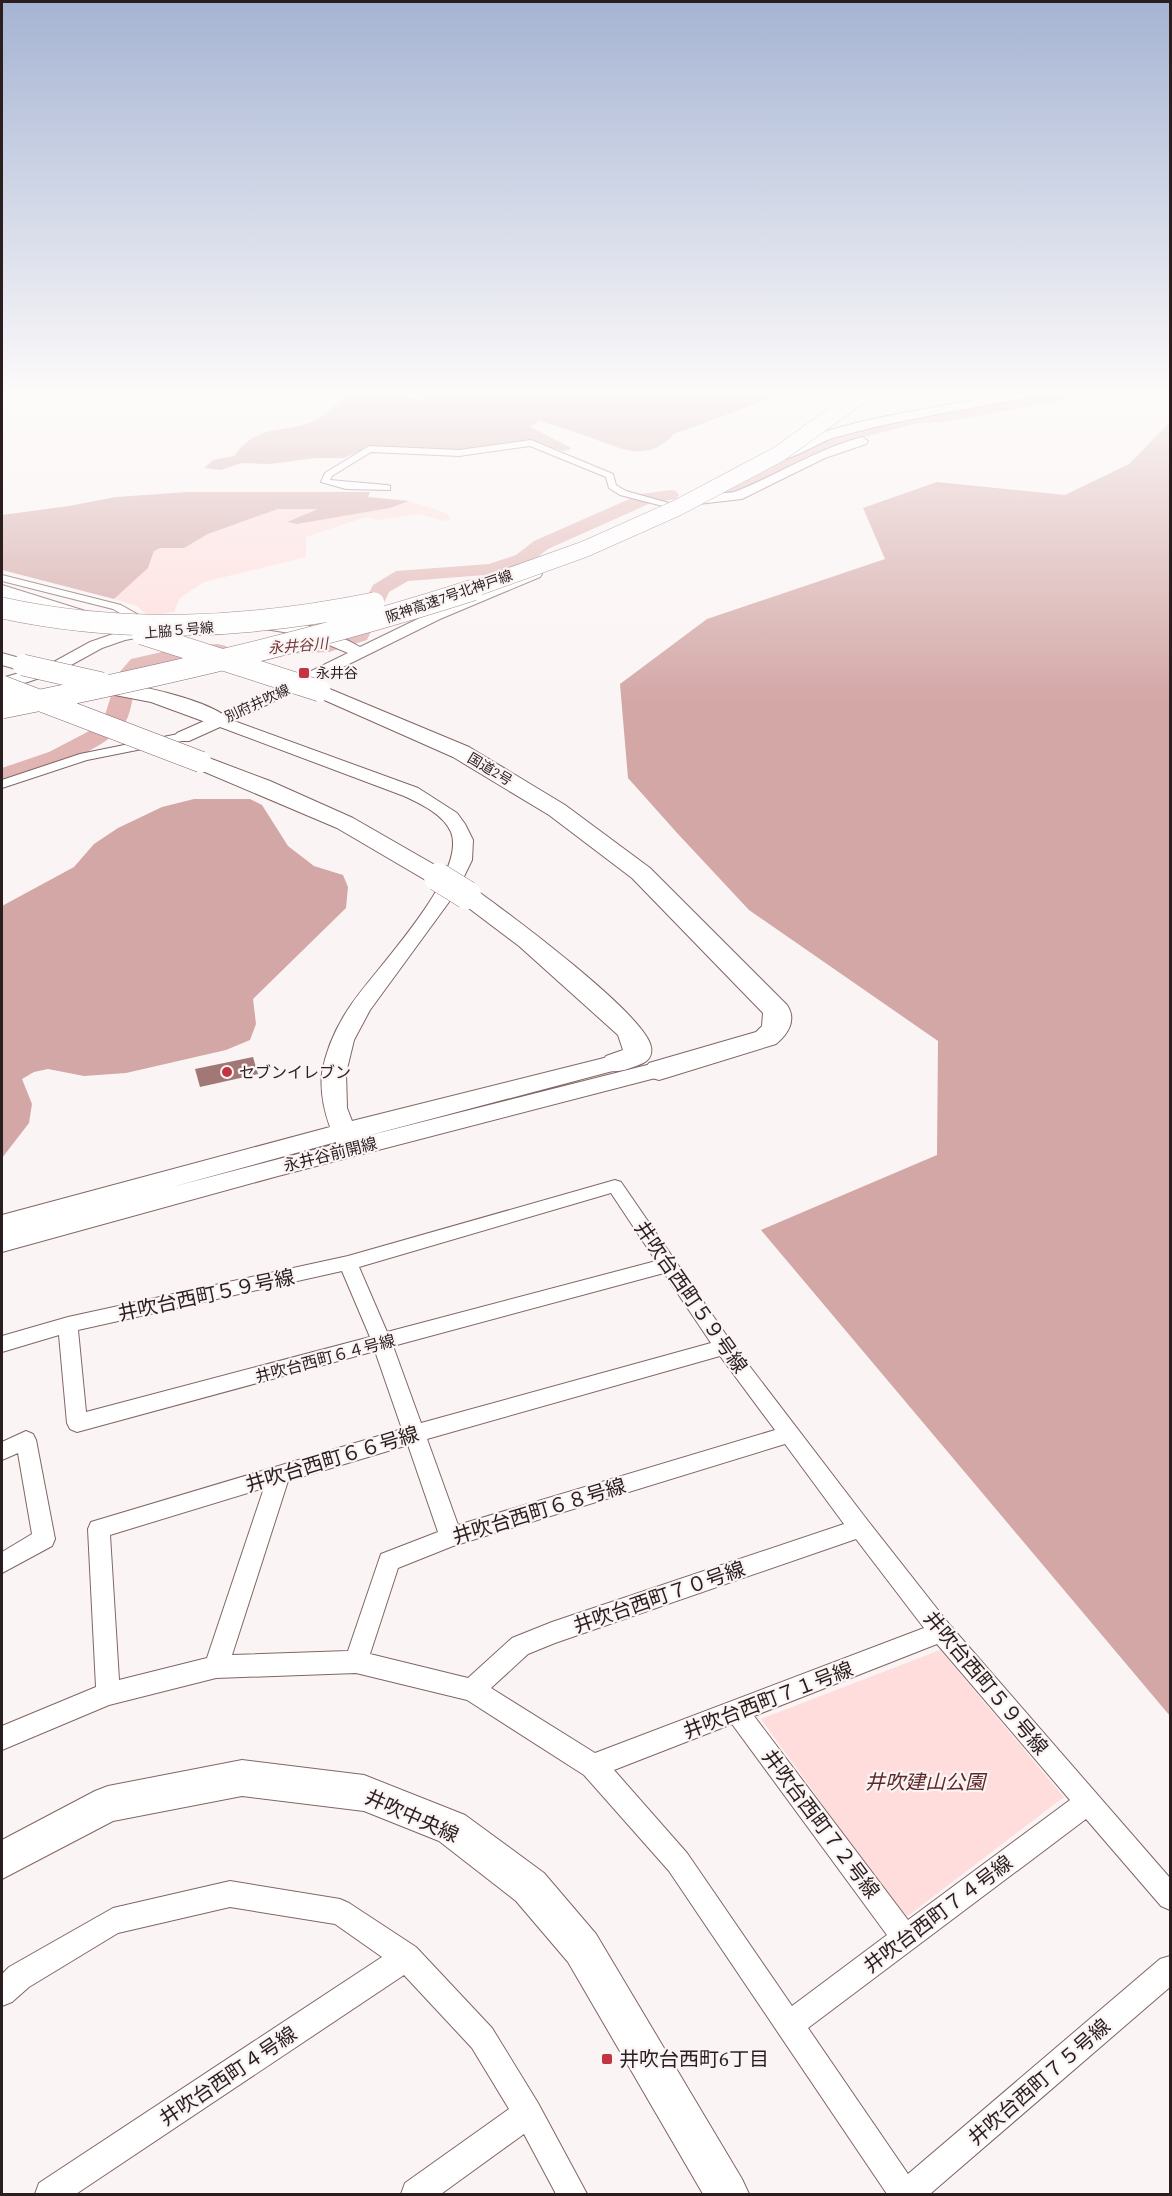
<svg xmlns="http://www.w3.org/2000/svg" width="1172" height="2196" font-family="'Source Serif 4','Noto Sans JP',serif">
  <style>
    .green { fill: #fedddc }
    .forest { fill: #d3a7a6 }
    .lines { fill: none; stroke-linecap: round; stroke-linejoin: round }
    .river { fill: #e1b5b3; fill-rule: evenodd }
    .building { fill: #a27877 }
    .street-casing { stroke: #816665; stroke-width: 2 }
    .secondary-casing { stroke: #816665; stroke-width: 2 }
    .highway-casing { stroke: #816665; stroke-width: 2 }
    .street { fill: #fff; fill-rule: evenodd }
    .secondary { fill: #fff; fill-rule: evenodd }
    .highway { fill: #fff; fill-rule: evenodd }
    .highway-bridge-far2-casing { stroke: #816665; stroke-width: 17; stroke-linecap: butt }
    .highway-bridge-far1-casing { stroke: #816665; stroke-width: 22; stroke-linecap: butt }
    .highway-bridge-casing { stroke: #816665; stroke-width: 29; stroke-linecap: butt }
    .highway-bridge-far2 { stroke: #fff; stroke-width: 16 }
    .highway-bridge-far1 { stroke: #fff; stroke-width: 21 }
    .highway-bridge { stroke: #fff; stroke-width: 28 }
    .poi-dot { fill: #c43342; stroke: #fbf4f4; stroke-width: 2 }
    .labels { text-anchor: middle; stroke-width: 4.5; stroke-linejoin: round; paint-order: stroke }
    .far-street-label { font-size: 14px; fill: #2a1e1e; stroke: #fbf4f4 }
    .far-poi-label { font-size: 14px; fill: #2a1e1e; stroke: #fbf4f4; text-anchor: start }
    .far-water-label { font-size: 15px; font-style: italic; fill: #723839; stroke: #fbf4f4 }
    .poi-label { font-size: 16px; fill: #2a1e1e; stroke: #fbf4f4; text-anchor: start }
    .street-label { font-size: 16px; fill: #2a1e1e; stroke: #fbf4f4 }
    .near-street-label { font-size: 20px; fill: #2a1e1e; stroke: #fbf4f4 }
    .near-park-label { font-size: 20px; font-style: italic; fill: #5f2729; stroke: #fbf4f4 }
    .near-poi-label { font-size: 20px; fill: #2a1e1e; stroke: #fbf4f4; text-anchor: start }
  </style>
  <rect width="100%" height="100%" fill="#fbf4f4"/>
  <path class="green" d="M 409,501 L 446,513 L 451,519 L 444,521 L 419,514 L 380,520 L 366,517 L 306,537 L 306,557 L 204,582 L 180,598 L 174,612 L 148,616 L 137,606 L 114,599 L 148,568 L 154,551 L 159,548 L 184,548 L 208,534 L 278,509 L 319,509 L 287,522 L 297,524 L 390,508 Z
    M 940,1650 L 1064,1797 L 905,1918 L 761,1719 Z"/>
  <path class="forest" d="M 348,395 L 387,395 L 421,399 L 430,395 L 780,395 L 674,434 C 646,464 621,448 589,437 C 573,431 556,426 540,421 L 529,426 L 571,448 L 569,450 L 563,451 L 529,440 L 463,451 L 369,447 L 344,458 L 316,458 L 270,464 L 242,463 L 221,470 L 204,468 L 213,460 L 234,456 C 261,420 285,436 318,419 C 328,414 338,402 348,395 Z
    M 1170,422 L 1170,1716 L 761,1230 L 937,1155 L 938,1041 L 749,910 L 678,834 L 628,778 L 620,684 L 707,619 L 885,559 L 863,508 L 937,482 L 1065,495 L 1129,464 Z
    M 188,492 L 370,492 L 368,497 L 409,501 L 390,508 L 297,524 L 287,522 L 318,509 L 278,509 L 208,534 L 184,548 L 160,548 L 154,551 L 148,568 L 114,599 L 2,570 L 2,515 L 69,506 L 116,497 Z
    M 194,799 L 250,799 L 262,805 L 288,846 L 314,866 L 343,875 L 348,887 L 346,908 L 253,999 L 256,1024 L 250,1040 L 226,1050 L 126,1073 L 84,1076 L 48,1069 L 34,1072 L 22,1079 L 32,1104 L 29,1123 L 2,1158 L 2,906 L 74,867 L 94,844 L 118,828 L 162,807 Z"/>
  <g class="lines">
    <path class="river" d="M 1035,395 L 1070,395 L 1062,400 L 944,422 L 917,423 L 847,442 L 731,500 L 708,500 L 705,496 L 708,492 L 722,491 L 835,434 L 917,413 L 944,412 Z
      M 670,490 L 676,491 L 679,495 L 676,499 L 651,503 L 548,549 L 530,563 L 498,574 L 408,581 L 389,592 L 367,640 L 329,652 L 279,654 L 271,652 L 268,647 L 271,642 L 279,640 L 327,639 L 350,631 L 373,585 L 396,571 L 489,564 L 516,555 L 534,541 L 641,494 Z
      M 218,644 L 226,646 L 229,651 L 226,656 C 207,660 160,660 145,670 C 132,681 134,707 126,721 C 111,749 32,777 2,783 L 2,768 L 49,752 L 95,728 L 104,718 L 118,674 L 131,659 L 188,646 Z"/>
  </g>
  <path class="building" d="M 253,1057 L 258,1074 L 200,1087 L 195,1069 Z"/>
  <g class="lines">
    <g class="street-casing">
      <path id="street" d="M 531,440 L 613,474 L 616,485 L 626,491 L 687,508 L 682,511 L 620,495 L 609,488 L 606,477 L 530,446 L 459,456 L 371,452 L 332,476 L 330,480 L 387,485 L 390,486 L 390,490 L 346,489 L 321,482 L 325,473 L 369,446 L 459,450 Z
        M 2,575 L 121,605 L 144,618 L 148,629 L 147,631 L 139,631 L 135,622 L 113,609 L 2,581 Z
        M 183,733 L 187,734 L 187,740 L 87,760 L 2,788 L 2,780 L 80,754 Z
        M 615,1180 L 621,1182 L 731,1342 L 868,1521 L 949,1624 L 1170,1878 L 1170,1910 L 1161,1906 L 1086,1819 L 808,2028 L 908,2174 L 1160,1959 L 1170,1956 L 1170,1987 L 930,2194 L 887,2194 L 669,1871 L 584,1775 L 467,1700 L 356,1673 L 216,1678 L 109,1705 L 2,1750 L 2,1726 L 96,1687 L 88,1529 L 91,1522 L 402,1429 L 375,1351 L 77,1432 L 70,1429 L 67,1423 L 59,1335 L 2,1352 L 2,1336 L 68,1317 L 348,1256 ZM 611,1193 L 656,1261 L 387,1332 L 359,1267 ZM 342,1271 L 370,1337 L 86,1412 L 78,1330 ZM 664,1273 L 711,1343 L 421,1423 L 393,1346 ZM 720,1356 L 775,1430 L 458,1525 L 427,1439 ZM 785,1444 L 844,1524 L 552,1622 L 512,1638 L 468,1678 L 370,1654 L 398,1568 L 453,1546 ZM 408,1445 L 438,1532 L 381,1554 L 348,1651 L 232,1655 L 288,1481 ZM 264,1488 L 207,1658 L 119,1680 L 110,1535 ZM 856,1539 L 924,1628 L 595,1753 L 491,1688 L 528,1654 L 555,1643 ZM 937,1644 L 1070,1800 L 908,1920 L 754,1716 ZM 732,1724 L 887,1935 L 792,2006 L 687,1853 L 614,1770 Z
        M 26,1431 L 33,1434 L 36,1440 L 55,1539 L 52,1546 L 2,1573 L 2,1552 L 32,1534 L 18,1453 L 2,1460 L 2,1442 Z
        M 230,1881 L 340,1899 L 349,1903 L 416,1947 L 492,2028 L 538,2103 L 587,2194 L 556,2194 L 524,2134 L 441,2194 L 401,2194 L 405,2183 L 509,2109 L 472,2048 L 404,1975 L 76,2194 L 35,2194 L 39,2183 L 382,1957 L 335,1924 L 230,1907 L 118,1933 L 29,1987 L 12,2002 L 2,2006 L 2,1974 L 9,1967 L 113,1908 Z"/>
    </g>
    <g class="secondary-casing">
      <path id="secondary" d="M 1005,395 L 1029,395 L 1024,398 C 960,411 895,420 833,438 C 819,442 790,462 778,459 L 776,456 C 805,424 957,404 1005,395 Z
        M 862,437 L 868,441 L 866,444 L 825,458 L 742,499 L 698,504 L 691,500 C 702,490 723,496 737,491 C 779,474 817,449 862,437 Z
        M 535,570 L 540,571 L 542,574 L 540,577 L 440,619 L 234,721 L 418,788 L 457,813 L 465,824 L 473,840 L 472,860 L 457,891 L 370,1010 L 354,1040 L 346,1073 L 347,1108 L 352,1121 L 616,1055 L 624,1058 L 628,1063 L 624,1068 L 359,1138 L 659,1062 L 667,1065 L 671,1070 L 667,1075 L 278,1176 L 2,1252 L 2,1215 L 330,1127 C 324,1110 320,1091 322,1073 C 326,1050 337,1025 351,1005 C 375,969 468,875 451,832 C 443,814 421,804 404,796 L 220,727 L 189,741 L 177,741 L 174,737 L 177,733 L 254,699 L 348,653 L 308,636 L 259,628 L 256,625 L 259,622 C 287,615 335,632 360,647 L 430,613 ZM 336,1142 L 336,1144 L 172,1187 Z
        M 163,624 L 168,626 L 171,629 L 168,632 L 125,640 L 102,648 L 62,670 L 28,682 L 2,688 L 2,678 L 50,664 L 90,642 L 116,633 Z
        M 242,1760 L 364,1775 L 465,1815 L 544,1873 L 596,1934 L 742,2179 L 749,2194 L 703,2194 L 568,1962 L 516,1901 L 439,1841 L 364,1811 L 242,1796 L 113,1821 L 2,1879 L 2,1840 L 95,1791 L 108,1786 Z"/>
    </g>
    <g class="highway-casing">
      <path id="highway" d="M 2,585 L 95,614 L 98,618 L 95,622 L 88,624 L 2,597 Z
        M 2,653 L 30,661 L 33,665 L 30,669 L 23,671 L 2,665 Z
        M 96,680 C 123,681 215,700 230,721 L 227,726 L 219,727 L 151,702 L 89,690 L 86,686 L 89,682 Z
        M 320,685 L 469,747 L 565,805 L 650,868 L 787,1005 C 797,1020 788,1034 776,1044 L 669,1077 L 659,1080 L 649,1077 L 644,1070 L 649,1063 L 756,1032 L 762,1026 L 763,1013 L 632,878 L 549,815 L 453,757 L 313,695 L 310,691 L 313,687 Z
        M 201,755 L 270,781 L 353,818 L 447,872 L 451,877 L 447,882 L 438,885 L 429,882 L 337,828 L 193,767 L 190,762 L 193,757 Z
        M 467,887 L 476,890 C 508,913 646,1015 651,1047 C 653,1058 646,1063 636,1066 C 625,1070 617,1073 606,1070 L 601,1063 L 606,1056 L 623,1050 L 618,1035 L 519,946 L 458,900 L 454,895 L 458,890 Z"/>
    </g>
    <use href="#street" class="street"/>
    <use href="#secondary" class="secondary"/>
    <use href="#highway" class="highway"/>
    <g class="highway-bridge-far2-casing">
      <path id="highway-bridge-far2" d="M 468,591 L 585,549 L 677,508 L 779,454 L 861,395"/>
    </g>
    <g class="highway-bridge-far1-casing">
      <path id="highway-bridge-far1" d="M 2,608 C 126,635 250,628 374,603
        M 142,634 L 320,691
        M 23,665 L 102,683
        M 2,686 L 201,762
        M 2,708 C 161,676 318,640 473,590"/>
    </g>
    <g class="highway-bridge-casing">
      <path id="highway-bridge" d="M 438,877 L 467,895"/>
    </g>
    <use href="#highway-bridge-far2" class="highway-bridge-far2"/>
    <use href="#highway-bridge-far1" class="highway-bridge-far1"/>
    <use href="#highway-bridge" class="highway-bridge"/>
  </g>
  <linearGradient id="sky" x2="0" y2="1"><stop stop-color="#a5b4d3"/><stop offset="0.56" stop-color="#fdfafa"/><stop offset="1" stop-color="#fdfafa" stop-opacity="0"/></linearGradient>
  <rect width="1172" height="703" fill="url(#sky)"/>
  <g class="poi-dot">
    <rect x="298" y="667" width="12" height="12" rx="3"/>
    <circle cx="227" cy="1072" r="6"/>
    <rect x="601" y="2053" width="12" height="12" rx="3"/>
  </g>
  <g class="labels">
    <g class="far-street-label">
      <text transform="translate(449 596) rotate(-19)" y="5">阪神高速7号北神戸線</text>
      <text transform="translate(179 630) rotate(-5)" y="5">上脇５号線</text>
      <text transform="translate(257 703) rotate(-25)" y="5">別府井吹線</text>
      <text transform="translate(490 769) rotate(31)" y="5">国道2号</text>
    </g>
    <g class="far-poi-label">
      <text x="316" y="678">永井谷</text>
    </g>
    <g class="far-water-label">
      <text transform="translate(298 646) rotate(-5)" y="5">永井谷川</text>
    </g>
    <g class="poi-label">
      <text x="239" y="1078">セブンイレブン</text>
    </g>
    <g class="street-label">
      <text transform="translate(330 1154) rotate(-14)" y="6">永井谷前開線</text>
      <text transform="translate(325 1358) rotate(-15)" y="6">井吹台西町６４号線</text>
    </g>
    <g class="near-street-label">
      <text transform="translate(206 1295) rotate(-12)" y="7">井吹台西町５９号線</text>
      <text transform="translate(691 1297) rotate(55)" y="7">井吹台西町５９号線</text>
      <text transform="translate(332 1459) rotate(-17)" y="7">井吹台西町６６号線</text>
      <text transform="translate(539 1511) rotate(-17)" y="7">井吹台西町６８号線</text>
      <text transform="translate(659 1597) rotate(-19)" y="7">井吹台西町７０号線</text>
      <text transform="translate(986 1683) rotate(50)" y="7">井吹台西町５９号線</text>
      <text transform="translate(768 1700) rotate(-21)" y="7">井吹台西町７１号線</text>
      <text transform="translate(412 1816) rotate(24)" y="7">井吹中央線</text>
      <text transform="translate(821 1824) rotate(53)" y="7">井吹台西町７２号線</text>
      <text transform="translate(938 1914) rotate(-37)" y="7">井吹台西町７４号線</text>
      <text transform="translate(228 2076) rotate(-34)" y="7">井吹台西町４号線</text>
      <text transform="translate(1039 2082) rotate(-41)" y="7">井吹台西町７５号線</text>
    </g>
    <g class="near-park-label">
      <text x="925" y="1789">井吹建山公園</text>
    </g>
    <g class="near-poi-label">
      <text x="619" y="2066">井吹台西町6丁目</text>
    </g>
  </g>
  <rect width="1172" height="2196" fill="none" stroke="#2a1e1e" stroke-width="6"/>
</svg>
